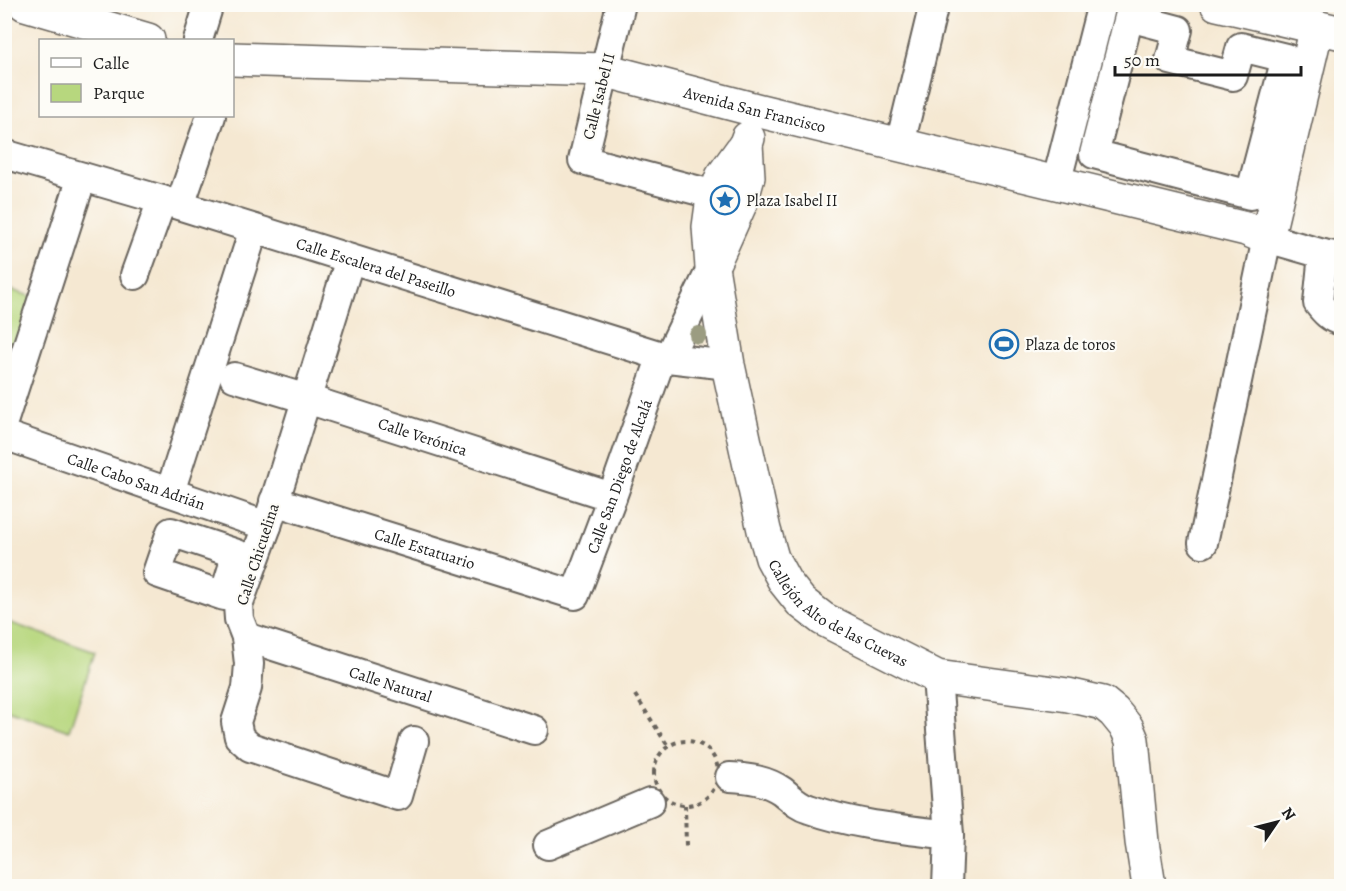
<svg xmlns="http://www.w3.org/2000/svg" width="1346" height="891" font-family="Alegreya,serif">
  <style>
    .green { fill: #b7d77e; stroke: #6a7a4d; stroke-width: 1.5 }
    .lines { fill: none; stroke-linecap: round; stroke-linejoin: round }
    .street-casing { stroke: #68635c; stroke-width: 32 }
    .secondary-casing { stroke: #68635c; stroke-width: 36 }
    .path { stroke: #68635c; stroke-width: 4; stroke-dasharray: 4.5 4.5; stroke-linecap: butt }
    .street { stroke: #fff; stroke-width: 28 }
    .secondary { stroke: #fff; stroke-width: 33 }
    .tree { fill: #9b9c81 }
    .labels { text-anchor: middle; stroke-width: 4.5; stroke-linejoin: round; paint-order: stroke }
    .street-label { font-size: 16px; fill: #1c1c1c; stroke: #fdfcf7 }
    .poi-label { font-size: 16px; fill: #1c1c1c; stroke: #fdfcf7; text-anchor: start }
  </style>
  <rect width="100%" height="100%" fill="#fdfcf7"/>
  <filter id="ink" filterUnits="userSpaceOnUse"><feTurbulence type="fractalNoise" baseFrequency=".0167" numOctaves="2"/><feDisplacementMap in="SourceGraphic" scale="12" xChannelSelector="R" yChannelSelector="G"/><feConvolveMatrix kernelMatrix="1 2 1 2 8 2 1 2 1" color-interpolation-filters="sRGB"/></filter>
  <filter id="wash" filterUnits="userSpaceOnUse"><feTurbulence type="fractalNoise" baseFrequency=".008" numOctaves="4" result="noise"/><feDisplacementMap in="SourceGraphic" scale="24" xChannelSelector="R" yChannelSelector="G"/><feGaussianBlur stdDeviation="1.35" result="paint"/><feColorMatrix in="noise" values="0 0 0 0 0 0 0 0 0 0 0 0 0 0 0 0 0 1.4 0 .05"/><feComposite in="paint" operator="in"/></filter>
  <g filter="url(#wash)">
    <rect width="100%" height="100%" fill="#f5e8d2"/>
    <path class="green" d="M 5,288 L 33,297 L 5,399 Z
      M 5,621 L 95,652 L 69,731 L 5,709 Z"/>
  </g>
  <g filter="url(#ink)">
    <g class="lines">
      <g class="street-casing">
        <g id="street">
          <path d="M 621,4 L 583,160 L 715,195"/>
          <path d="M 1129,17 L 1178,30 L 1170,60 L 1233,76 L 1241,47 L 1286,58 L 1250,195 L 1094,154 Z"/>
          <path d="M 198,40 L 209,4"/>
          <path d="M 900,144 L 934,4"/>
          <path d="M 4,154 L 162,200"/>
          <path d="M 1056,184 L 1102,4"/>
          <path d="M 180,205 L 211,116"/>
          <path d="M 1323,254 L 1318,303 C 1324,311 1331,319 1342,321"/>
          <path d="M 350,259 L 267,526 L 238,605 L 239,619 L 246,637 L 249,664 L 247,688 L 236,722 L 239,737 L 250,747 L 398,796 L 414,741"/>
          <path id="s1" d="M 135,275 L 162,200 L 668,358 L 728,365"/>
          <path d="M 668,358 L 712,267"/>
          <path id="s2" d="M 234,377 L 307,399 L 612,497"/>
          <path d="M 4,419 L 82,177"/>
          <path id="s3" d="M 4,435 L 267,526"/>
          <path d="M 170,492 L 254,229"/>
          <path id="s4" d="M 274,501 L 575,595 L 612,497 L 662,356"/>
          <path d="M 171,532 L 237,554 L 224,596 L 157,573 Z"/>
          <path d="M 1203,543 L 1267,238 L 1323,254 L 1342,257"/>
          <path id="s5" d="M 246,637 L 534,730"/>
          <path d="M 937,677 L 949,835 L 947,886"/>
          <path d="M 730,777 C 749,778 766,780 782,791 C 791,798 798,806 809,809 C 854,825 902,829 949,835"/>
          <path d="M 548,845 L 650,802"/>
        </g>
      </g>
      <g class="secondary-casing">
        <g id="secondary">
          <path d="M 25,4 L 148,40"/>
          <path d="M 1217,4 L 1342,33"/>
          <path id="s6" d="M 232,59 L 604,70 L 756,110 L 1246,229 L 1267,238 L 1317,27"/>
          <path id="s7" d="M 746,144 L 722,177 L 712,205 L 709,227 L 712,267 L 728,365 L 764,530 L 772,558 L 785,582 L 801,602 L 823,619 L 937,677 L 1068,695 L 1103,703 L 1114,712 L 1127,728 L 1132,740 L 1142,842 L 1149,886"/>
          <path d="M 715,260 L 741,202 L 748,177 L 746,144 L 748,138"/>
        </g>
      </g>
      <path class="path" d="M 635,695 L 668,746
        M654 773a32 32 0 1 1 64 0a32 32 0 1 1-64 0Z
        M 685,805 L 686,846"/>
      <use href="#street" class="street"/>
      <use href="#secondary" class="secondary"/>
    </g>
    <circle class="tree" cx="698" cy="335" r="9"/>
  </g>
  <defs>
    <g id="sight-ring" transform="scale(1.5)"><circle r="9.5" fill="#fdfcf7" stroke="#1f6fb2" stroke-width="1.5"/><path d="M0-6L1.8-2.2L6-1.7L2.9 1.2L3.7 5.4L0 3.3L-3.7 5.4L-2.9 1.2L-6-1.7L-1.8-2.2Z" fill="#1f6fb2"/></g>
    <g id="stadium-ring" transform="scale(1.5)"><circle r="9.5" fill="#fdfcf7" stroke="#1f6fb2" stroke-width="1.5"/><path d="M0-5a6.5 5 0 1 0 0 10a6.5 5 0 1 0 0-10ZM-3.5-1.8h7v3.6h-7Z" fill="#1f6fb2"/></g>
  </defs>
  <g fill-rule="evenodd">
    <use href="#sight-ring" x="725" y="200"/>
    <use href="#stadium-ring" x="1004" y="344"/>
  </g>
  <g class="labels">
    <g class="street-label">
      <text transform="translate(598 96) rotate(-76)" y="6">Calle Isabel II</text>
      <text dy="6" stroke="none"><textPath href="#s6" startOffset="528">Avenida San Francisco</textPath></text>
      <text dy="6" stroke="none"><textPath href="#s1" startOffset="304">Calle Escalera del Paseillo</textPath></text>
      <text dy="6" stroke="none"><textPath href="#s2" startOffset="198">Calle Verónica</textPath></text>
      <text dy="6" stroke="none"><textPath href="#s4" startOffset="442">Calle San Diego de Alcalá</textPath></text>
      <text dy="6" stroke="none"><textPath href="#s3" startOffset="140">Calle Cabo San Adrián</textPath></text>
      <text dy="6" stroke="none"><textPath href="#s4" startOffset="158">Calle Estatuario</textPath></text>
      <text transform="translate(257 554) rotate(-72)" y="6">Calle Chicuelina</text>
      <text dy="6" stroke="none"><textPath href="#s7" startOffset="519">Callejón Alto de las Cuevas</textPath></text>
      <text dy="6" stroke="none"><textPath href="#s5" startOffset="152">Calle Natural</textPath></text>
    </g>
    <g class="poi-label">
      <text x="746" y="206">Plaza Isabel II</text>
      <text x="1025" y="350">Plaza de toros</text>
    </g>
  </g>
  <rect width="1346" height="891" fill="none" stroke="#fdfcf7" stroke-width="24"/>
  <rect x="39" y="39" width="195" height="78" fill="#fdfcf7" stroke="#a3a29f" stroke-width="1.5"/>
  <rect x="51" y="58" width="30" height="9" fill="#ffffff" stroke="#a3a29f" stroke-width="1.5"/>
  <text x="93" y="69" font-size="18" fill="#1c1c1c">Calle</text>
  <rect x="51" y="84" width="30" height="18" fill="#b7d77e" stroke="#a3a29f" stroke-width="1.5"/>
  <text x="93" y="99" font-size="18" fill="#1c1c1c">Parque</text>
  <g transform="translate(1277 822) rotate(55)" stroke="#fdfcf7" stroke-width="4.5" paint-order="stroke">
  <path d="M0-4.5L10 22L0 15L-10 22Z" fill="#1c1c1c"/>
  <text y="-9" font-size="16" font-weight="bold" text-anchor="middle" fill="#1c1c1c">N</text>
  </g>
  <path d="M1115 66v9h186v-9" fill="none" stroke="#1c1c1c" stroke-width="3"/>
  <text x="1124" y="66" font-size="18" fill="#1c1c1c" stroke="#fdfcf7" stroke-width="4.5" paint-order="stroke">50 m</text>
</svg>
